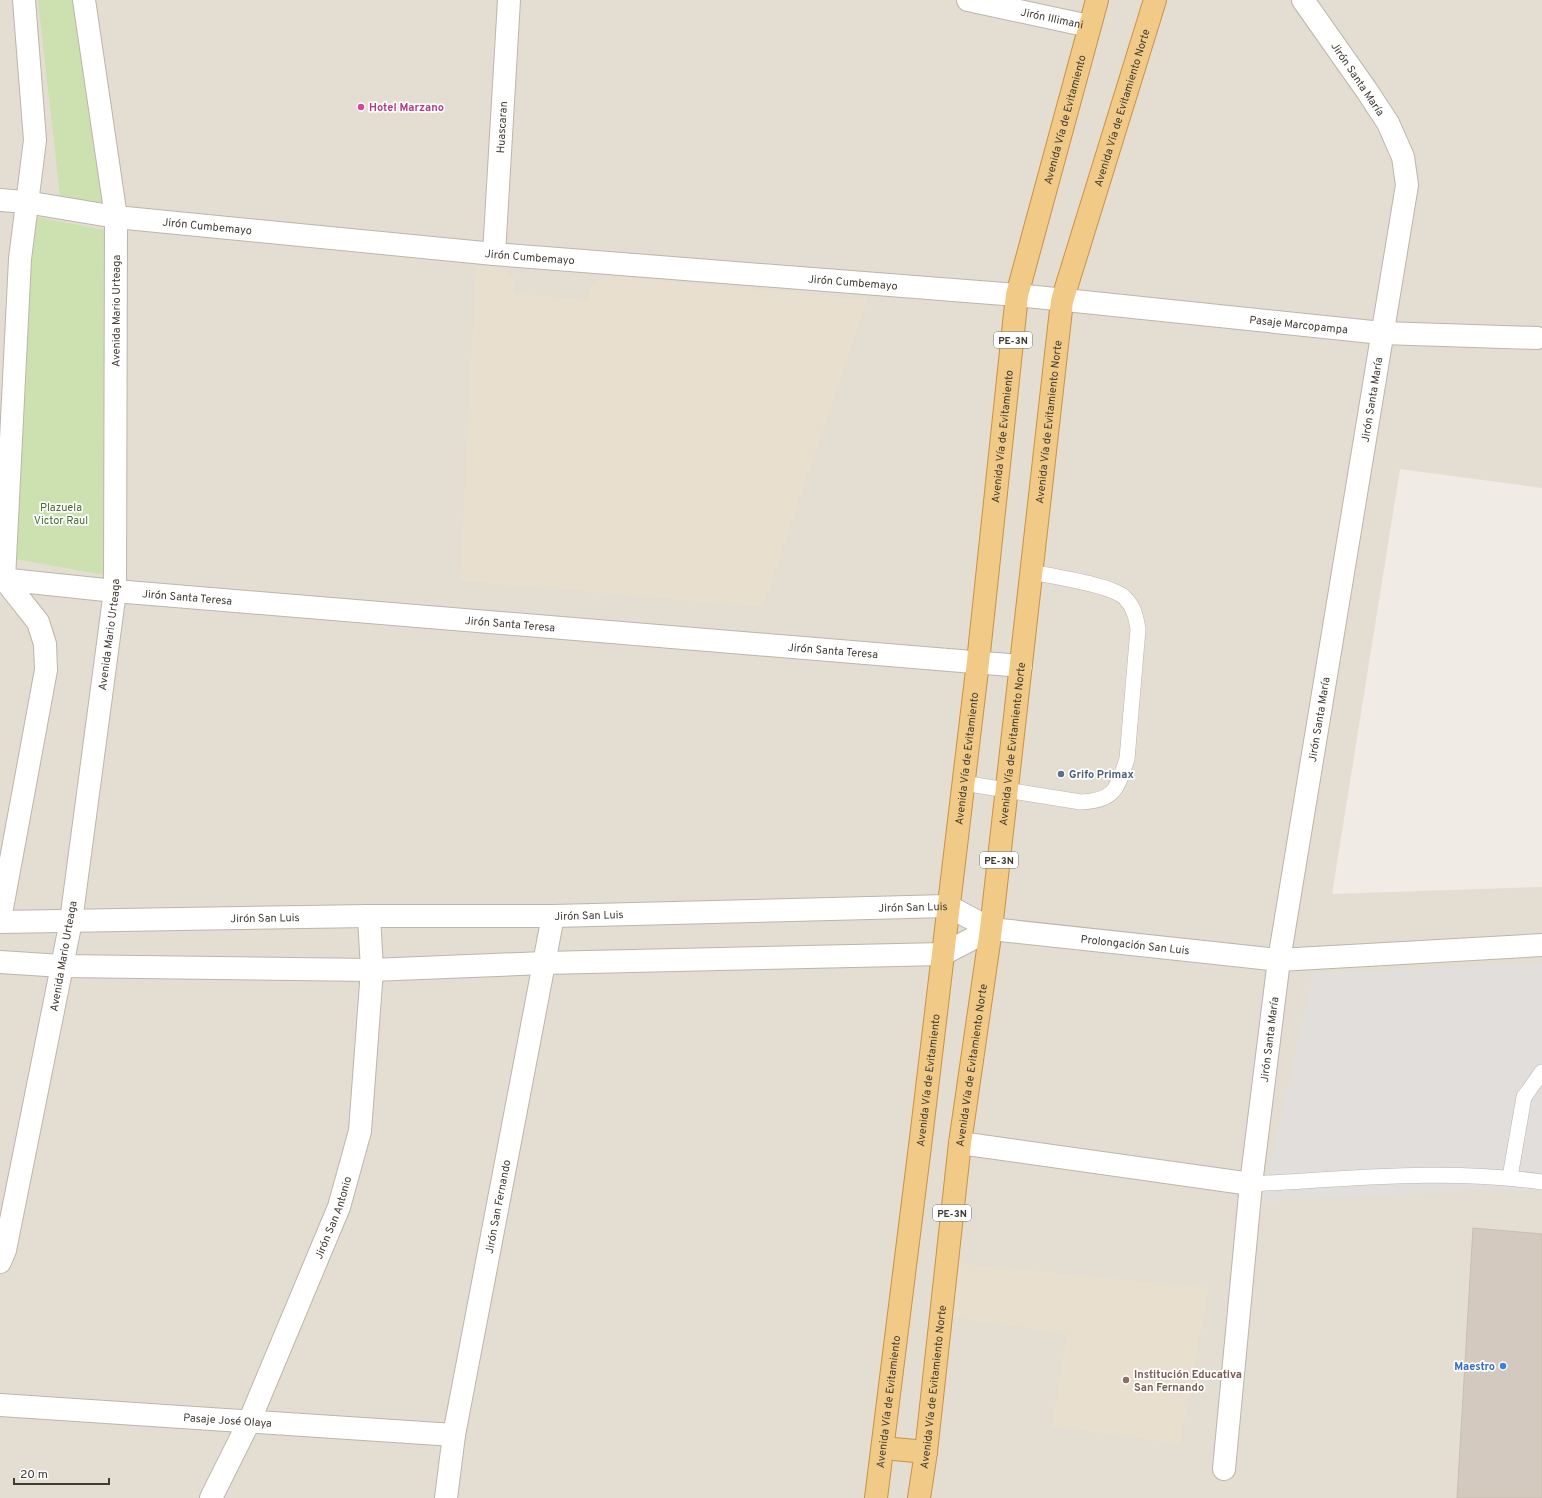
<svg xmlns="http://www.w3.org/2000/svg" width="1542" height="1498" font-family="Overpass,sans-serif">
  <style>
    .residential { fill: #e3ddd2 }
    .education { fill: #e8dfcf }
    .green { fill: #cde0b0 }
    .parking { fill: #e1dedc }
    .building { fill: #d3c9be; stroke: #cabeaf }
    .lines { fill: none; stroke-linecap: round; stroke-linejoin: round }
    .service-casing { stroke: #bdb5ab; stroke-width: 16 }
    .minor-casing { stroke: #bdb5ab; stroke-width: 24 }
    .tertiary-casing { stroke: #bdb5ab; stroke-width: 24 }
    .trunk-casing { stroke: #cb9242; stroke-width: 24 }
    .service { stroke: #fff; stroke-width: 15 }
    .minor { stroke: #fff; stroke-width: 22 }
    .tertiary { stroke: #fff; stroke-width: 22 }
    .trunk { stroke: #f0ca86; stroke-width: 22 }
    .hotel-dot { fill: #d1479c; stroke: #fff; stroke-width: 1.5 }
    .service-dot { fill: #5c6f8a; stroke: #fff; stroke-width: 1.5 }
    .shop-dot { fill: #3f7fe0; stroke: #fff; stroke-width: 1.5 }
    .education-dot { fill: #8d6e63; stroke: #fff; stroke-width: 1.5 }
    .labels { text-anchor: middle; stroke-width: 3.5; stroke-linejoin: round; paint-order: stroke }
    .shield { fill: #fff; stroke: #7a7671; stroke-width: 1 }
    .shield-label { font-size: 10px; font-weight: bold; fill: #413b34 }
    .street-label { font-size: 11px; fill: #413b34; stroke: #fff }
    .hotel-label { font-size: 11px; font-weight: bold; fill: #b23c85; stroke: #fff; text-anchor: start }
    .park-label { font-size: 11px; fill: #496c2f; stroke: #fff }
    .service-label { font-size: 11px; font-weight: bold; fill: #4e5e75; stroke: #fff; text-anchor: start }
    .shop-label { font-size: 11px; font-weight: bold; fill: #366cbe; stroke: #fff; text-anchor: end }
    .education-label { font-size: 11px; font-weight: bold; fill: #785e54; stroke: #fff; text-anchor: start }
  </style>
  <rect width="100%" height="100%" fill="#f0ebe4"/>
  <path class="residential" d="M 0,0 L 1542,0 L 1542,488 L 1400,469 L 1332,894 L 1542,887 L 1542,1498 L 0,1498 Z"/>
  <path class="education" d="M 476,265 L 500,267 L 514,278 L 514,294 L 586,299 L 592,285 L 604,275 L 867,299 L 763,607 L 460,581 Z
    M 944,1262 L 1209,1288 L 1180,1444 L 1052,1426 L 1067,1334 L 936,1315 Z"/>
  <path class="green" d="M 38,0 L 74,0 L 105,203 L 61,204 Z
    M 36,217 L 126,234 L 110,576 L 4,557 Z"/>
  <path class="parking" d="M 1542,963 L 1542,1191 L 1470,1190 L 1262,1202 L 1313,973 Z"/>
  <path class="building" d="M 1473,1228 L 1542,1234 L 1542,1498 L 1457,1498 Z"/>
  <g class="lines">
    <g class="service-casing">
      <path id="service" d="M 963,783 L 1081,802 C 1115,801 1117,788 1127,759 L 1138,629 C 1136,617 1134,607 1125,598 C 1113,585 1051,576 1031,572
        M 1510,1177 L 1524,1097 L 1542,1072
        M 1251,1184 C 1348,1179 1446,1168 1542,1182"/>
    </g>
    <g class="minor-casing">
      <g id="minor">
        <path id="s1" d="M 968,0 L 1089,26"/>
        <path id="s2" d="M 0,200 L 26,202 L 116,217 L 494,254 L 1017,295 L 1382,333 L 1537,338"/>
        <path id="s3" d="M 494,254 L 509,0"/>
        <path id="s4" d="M 0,579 L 115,591 L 1021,666"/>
        <path id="s5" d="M 991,929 L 1279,960 L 1542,945"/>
        <path d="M 960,1143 L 1251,1184"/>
        <path d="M 0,1262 L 5,1250 L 62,966"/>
        <path id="s6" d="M 0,1405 L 454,1435"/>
        <path id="s7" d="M 1224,1469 L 1251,1184 L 1279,960 L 1407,185 L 1403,157 L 1388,123 L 1367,91 L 1303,0"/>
        <path id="s8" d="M 211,1498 L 249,1422 L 339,1207 L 360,1131 L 372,970 L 369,916"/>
        <path id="s9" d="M 446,1498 L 454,1435 L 553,916"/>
      </g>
    </g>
    <g class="tertiary-casing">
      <g id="tertiary">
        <path d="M 0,919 L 46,670 L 45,644 L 38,622 L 4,579 L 20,259 L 35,140 L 24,0"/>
        <path id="s10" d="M 0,922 L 369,916 L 553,916 L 948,906 L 991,929"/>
        <path d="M 0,962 L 62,966 L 372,970 L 544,963 L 943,954 L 991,929"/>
        <path id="s11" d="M 62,966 L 71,921 L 115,591 L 116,217 L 84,0"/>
      </g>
    </g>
    <g class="trunk-casing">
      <g id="trunk">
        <path d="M 883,1448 L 926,1452"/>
        <path id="s12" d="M 876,1498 L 921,1138 L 978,662 L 1017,295 L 1097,0"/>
        <path id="s13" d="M 919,1498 L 926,1452 L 960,1143 L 991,929 L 1062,301 L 1155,0"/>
      </g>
    </g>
    <use href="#service" class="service"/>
    <use href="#minor" class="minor"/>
    <use href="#tertiary" class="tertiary"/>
    <use href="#trunk" class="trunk"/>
  </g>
  <circle class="hotel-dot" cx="361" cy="107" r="4"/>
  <circle class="service-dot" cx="1061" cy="774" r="4"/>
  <circle class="shop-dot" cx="1503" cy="1366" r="4"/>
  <circle class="education-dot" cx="1126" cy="1380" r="4"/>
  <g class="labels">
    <g class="shield">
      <rect x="994" y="332" width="38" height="16" rx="3"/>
      <rect x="980" y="852" width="38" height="16" rx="3"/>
      <rect x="933" y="1205" width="38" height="16" rx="3"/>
    </g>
    <g class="shield-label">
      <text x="1013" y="344">PE-3N</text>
      <text x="999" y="864">PE-3N</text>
      <text x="952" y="1217">PE-3N</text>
    </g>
    <g class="street-label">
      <text dy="4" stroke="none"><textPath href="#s1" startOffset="86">Jirón Illimani</textPath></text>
      <text transform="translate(1358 79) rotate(56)" y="4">Jirón Santa María</text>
      <text dy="4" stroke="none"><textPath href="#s13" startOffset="1408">Avenida Vía de Evitamiento Norte</textPath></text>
      <text dy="4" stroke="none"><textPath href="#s12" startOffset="1393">Avenida Vía de Evitamiento</textPath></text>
      <text dy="4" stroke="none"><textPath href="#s3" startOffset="127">Huascaran</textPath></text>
      <text dy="4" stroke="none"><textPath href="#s2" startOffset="209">Jirón Cumbemayo</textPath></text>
      <text dy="4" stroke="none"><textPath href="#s2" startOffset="533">Jirón Cumbemayo</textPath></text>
      <text dy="4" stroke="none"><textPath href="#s2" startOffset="857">Jirón Cumbemayo</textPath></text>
      <text dy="4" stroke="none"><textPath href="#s11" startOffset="659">Avenida Mario Urteaga</textPath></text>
      <text dy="4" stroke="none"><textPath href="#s2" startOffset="1305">Pasaje Marcopampa</textPath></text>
      <text dy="4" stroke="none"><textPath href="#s7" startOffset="1080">Jirón Santa María</textPath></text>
      <text dy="4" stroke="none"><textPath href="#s13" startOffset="1084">Avenida Vía de Evitamiento Norte</textPath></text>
      <text dy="4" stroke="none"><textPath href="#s12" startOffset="1069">Avenida Vía de Evitamiento</textPath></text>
      <text dy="4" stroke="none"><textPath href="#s4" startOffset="188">Jirón Santa Teresa</textPath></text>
      <text dy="4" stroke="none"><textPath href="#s4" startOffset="512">Jirón Santa Teresa</textPath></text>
      <text dy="4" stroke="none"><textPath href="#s11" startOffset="335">Avenida Mario Urteaga</textPath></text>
      <text dy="4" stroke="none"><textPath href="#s4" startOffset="836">Jirón Santa Teresa</textPath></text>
      <text dy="4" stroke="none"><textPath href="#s7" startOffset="756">Jirón Santa María</textPath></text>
      <text dy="4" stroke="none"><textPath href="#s13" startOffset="760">Avenida Vía de Evitamiento Norte</textPath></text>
      <text dy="4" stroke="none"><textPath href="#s12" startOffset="745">Avenida Vía de Evitamiento</textPath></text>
      <text dy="4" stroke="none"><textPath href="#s10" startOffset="913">Jirón San Luis</textPath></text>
      <text dy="4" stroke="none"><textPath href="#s10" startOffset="589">Jirón San Luis</textPath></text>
      <text dy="4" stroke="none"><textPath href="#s10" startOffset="265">Jirón San Luis</textPath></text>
      <text dy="4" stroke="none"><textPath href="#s5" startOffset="145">Prolongación San Luis</textPath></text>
      <text transform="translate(63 956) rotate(-80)" y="4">Avenida Mario Urteaga</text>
      <text dy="4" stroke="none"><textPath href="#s7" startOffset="432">Jirón Santa María</textPath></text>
      <text dy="4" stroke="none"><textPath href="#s13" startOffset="436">Avenida Vía de Evitamiento Norte</textPath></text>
      <text dy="4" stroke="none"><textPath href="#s12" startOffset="421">Avenida Vía de Evitamiento</textPath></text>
      <text dy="4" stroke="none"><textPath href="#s9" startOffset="296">Jirón San Fernando</textPath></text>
      <text dy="4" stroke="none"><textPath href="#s8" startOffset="306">Jirón San Antonio</textPath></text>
      <text dy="4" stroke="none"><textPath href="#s13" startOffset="112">Avenida Vía de Evitamiento Norte</textPath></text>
      <text dy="4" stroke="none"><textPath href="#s12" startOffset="97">Avenida Vía de Evitamiento</textPath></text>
      <text dy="4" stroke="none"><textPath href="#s6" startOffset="228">Pasaje José Olaya</textPath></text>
    </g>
    <g class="hotel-label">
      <text x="369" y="111">Hotel Marzano</text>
    </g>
    <g class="park-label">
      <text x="61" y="511">Plazuela<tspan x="61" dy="13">Victor Raul</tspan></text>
    </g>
    <g class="service-label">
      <text x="1069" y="778">Grifo Primax</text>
    </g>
    <g class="shop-label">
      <text x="1495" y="1370">Maestro</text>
    </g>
    <g class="education-label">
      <text x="1134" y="1378">Institución Educativa<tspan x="1134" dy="13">San Fernando</tspan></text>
    </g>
  </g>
  <path d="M14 1478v6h95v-6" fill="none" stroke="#413b34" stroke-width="2"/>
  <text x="20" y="1478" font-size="12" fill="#413b34" stroke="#ffffff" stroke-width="3" paint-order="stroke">20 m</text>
</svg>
